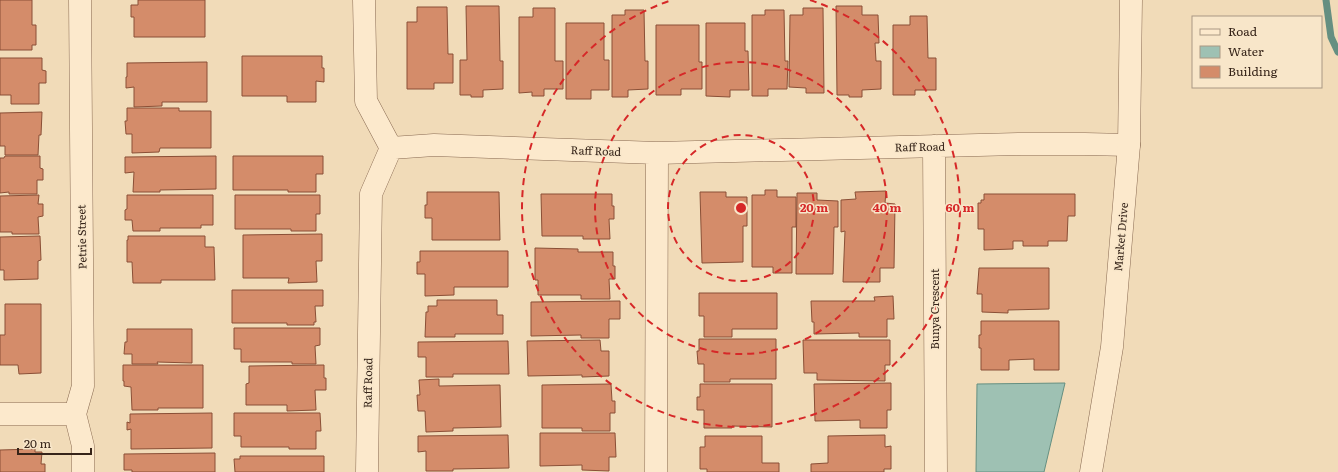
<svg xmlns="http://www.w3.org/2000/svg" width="1338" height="472" font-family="Literata,serif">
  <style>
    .water { fill: #9ec1b3; stroke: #658f81 }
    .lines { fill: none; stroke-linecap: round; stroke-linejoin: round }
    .stream { stroke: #658f81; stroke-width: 7 }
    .building { fill: #d48c6a; stroke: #8a4f36 }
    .minor-casing { stroke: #896a52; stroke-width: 23 }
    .tertiary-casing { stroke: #896a52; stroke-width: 23 }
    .minor { stroke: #fce9cc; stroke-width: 22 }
    .tertiary { stroke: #fce9cc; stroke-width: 22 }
    .ring { fill: none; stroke: #d62828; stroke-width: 2; stroke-dasharray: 7 5 }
    .labels { text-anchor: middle; stroke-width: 3; stroke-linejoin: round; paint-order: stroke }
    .street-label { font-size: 11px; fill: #362419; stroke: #f8e6c9 }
    .centre { fill: #d62828; stroke: #f8e6c9; stroke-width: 2 }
    .ring-label { font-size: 12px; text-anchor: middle; font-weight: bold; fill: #d62828; stroke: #f8e6c9; stroke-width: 3; stroke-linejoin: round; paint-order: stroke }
  </style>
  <rect width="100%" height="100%" fill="#f1dbb8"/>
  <path class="water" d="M 1065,383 L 1044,472 L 976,472 L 977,384 Z"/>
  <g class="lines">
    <path class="stream" d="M 1326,0 L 1331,37 L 1338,52"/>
  </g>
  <path class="building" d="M 0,0 L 32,0 L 32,25 L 36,25 L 36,45 L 32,45 L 32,50 L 0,50 Z
    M 138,0 L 205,0 L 205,37 L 134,37 L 134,17 L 131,17 L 131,5 L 138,5 Z
    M 466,6 L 499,6 L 500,61 L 503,61 L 503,89 L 483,90 L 483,97 L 471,97 L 471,95 L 460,95 L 460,60 L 467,60 Z
    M 836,6 L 862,6 L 862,15 L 878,15 L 879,43 L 875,43 L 876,61 L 881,61 L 881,89 L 862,90 L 862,97 L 849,97 L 849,95 L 837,95 Z
    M 417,7 L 447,7 L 448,54 L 453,54 L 453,83 L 434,83 L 434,89 L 407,89 L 407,22 L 417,22 Z
    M 533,8 L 555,8 L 555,61 L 563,61 L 563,89 L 544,89 L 544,96 L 532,96 L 532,92 L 519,93 L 519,17 L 533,17 Z
    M 803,8 L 823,8 L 824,93 L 806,93 L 806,88 L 789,87 L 790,15 L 803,15 Z
    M 625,10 L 644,10 L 645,61 L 648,61 L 648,89 L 628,90 L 628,97 L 612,97 L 612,15 L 625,15 Z
    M 765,10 L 784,10 L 785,61 L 788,61 L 787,89 L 768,89 L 768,96 L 752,96 L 752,15 L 765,15 Z
    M 910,16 L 927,16 L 928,58 L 936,58 L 936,90 L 915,90 L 915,95 L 893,95 L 893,25 L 910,25 Z
    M 566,23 L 604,23 L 604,60 L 609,60 L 609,90 L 591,90 L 591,99 L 566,99 Z
    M 706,23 L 745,23 L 745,51 L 748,51 L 749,90 L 730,90 L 730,97 L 706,96 Z
    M 656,25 L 699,25 L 699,62 L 702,62 L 702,89 L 681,89 L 681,95 L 656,95 Z
    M 242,56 L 322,56 L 322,68 L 324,68 L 324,82 L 316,81 L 316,102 L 287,102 L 287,96 L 242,96 Z
    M 0,58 L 42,58 L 42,70 L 46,71 L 46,83 L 39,83 L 39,104 L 11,104 L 11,95 L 0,95 Z
    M 207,62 L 207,102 L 162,102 L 162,106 L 134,107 L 134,87 L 126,88 L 126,77 L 127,77 L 127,63 Z
    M 127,108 L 179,108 L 179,111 L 211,111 L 211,148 L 160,148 L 159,152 L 132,153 L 132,134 L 126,134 L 125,121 L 127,121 Z
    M 42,112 L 41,135 L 39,135 L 38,155 L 5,155 L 5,146 L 0,146 L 0,113 Z
    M 5,156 L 40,156 L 40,168 L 43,169 L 43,180 L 37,180 L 37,194 L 9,194 L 9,192 L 0,193 L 0,158 L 4,158 Z
    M 216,156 L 216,189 L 160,190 L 160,192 L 133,192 L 134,172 L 125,173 L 125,157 Z
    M 233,156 L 323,156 L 323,174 L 316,174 L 316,192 L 288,192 L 288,190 L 233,190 Z
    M 765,190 L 777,190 L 777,197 L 796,197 L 796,227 L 792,227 L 792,273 L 773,273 L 773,267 L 752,267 L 752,195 L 765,195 Z
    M 886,191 L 885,203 L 895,204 L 894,268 L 880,268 L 880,282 L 843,282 L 845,231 L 841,232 L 841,200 L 856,199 L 855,192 Z
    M 427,192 L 499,192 L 500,240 L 432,240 L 432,218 L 425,218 L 425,205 L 427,205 Z
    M 700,192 L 726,192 L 726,197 L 747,197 L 747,226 L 743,226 L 743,262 L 702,263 Z
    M 797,193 L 817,193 L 817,200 L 838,201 L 838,227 L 834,227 L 833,274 L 796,274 Z
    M 541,194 L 612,194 L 612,206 L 614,206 L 614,219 L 609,219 L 610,239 L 583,239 L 583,236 L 542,236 Z
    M 984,194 L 1075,194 L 1075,216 L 1068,216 L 1067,241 L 1048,241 L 1048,246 L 1023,246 L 1023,241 L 1013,241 L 1013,249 L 984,250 L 984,229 L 978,229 L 978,203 L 981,203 L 981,200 L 984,200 Z
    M 39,195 L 38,204 L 43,204 L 43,216 L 38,217 L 39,234 L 12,234 L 12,232 L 0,232 L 0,196 Z
    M 127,195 L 213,195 L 213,225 L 201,225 L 201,228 L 160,228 L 160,231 L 133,231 L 132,220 L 125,220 L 125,210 L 127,209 Z
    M 235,195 L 320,195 L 320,214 L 316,214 L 316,231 L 291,231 L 291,229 L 235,229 Z
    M 322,234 L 322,261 L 316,261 L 317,282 L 288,283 L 289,278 L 243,278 L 243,235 Z
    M 40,236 L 41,260 L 38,261 L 38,279 L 4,280 L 4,270 L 0,270 L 0,237 Z
    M 128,236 L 205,236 L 205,247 L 214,247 L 215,280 L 161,280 L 161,283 L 133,283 L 132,262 L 127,262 L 127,240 L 128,240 Z
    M 535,248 L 578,249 L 578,252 L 613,252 L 613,266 L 615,266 L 615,279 L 609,279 L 610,299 L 581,299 L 581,295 L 538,295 L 538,280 L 535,280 Z
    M 420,251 L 508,251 L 508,287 L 454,287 L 454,295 L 425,296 L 425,274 L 417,274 L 417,262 L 420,262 Z
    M 979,268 L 1049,268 L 1049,309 L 1008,310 L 1008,313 L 982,312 L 982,294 L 977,294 Z
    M 232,290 L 323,290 L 323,306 L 315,306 L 316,322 L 314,322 L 314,325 L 287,325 L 287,323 L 232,323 Z
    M 699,293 L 777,293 L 777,329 L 732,329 L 732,337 L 704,337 L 704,316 L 699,316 Z
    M 893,296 L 894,319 L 887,319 L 887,337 L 859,337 L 859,333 L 814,334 L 814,322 L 812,322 L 811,301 L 875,301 L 874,297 Z
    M 437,300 L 497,300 L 497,315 L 503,315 L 503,334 L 455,334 L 455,337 L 425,337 L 426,312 L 428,312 L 428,306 L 437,306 Z
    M 620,301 L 620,319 L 609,319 L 609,338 L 581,338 L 581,335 L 531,336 L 531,302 Z
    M 5,304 L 41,304 L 41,373 L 19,374 L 18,365 L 0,365 L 0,335 L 5,335 Z
    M 981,321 L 1059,321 L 1059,370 L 1034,370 L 1034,359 L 1009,360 L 1009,370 L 981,370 L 981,348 L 979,348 L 979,335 L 981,335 Z
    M 234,328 L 320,328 L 320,345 L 315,346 L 316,364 L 292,364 L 292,362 L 241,362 L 241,349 L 234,349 Z
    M 127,329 L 192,329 L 192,363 L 157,362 L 158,364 L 132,364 L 132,354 L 124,354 L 125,342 L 127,342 Z
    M 699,339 L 776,339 L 776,379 L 730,379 L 730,382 L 704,382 L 704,364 L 698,364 L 697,351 L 699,351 Z
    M 600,340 L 601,351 L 609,351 L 609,376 L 582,377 L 582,375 L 528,376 L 527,341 Z
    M 803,340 L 890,340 L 890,365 L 885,365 L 885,381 L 817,380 L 817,373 L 804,373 Z
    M 508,341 L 509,374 L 453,374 L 453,377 L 426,377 L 426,357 L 418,357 L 418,342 Z
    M 123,365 L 203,365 L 203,408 L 158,408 L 158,410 L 132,410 L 131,387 L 124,386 L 124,381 L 123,381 Z
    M 324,365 L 324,378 L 326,378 L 326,390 L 315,390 L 316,410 L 287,411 L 287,405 L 246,405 L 246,384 L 249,383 L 249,366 Z
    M 439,379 L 439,386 L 500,385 L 501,427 L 453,428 L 453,431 L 426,432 L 425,411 L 418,411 L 417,395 L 420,395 L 419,380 Z
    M 891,383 L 891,410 L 887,410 L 887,428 L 860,428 L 860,420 L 815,421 L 814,384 Z
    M 611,384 L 612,401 L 615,401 L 615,413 L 610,413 L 610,431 L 582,431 L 582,428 L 542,428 L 542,385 Z
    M 700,384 L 772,384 L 772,427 L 732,426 L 732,428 L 704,428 L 704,410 L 697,410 L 697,397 L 700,397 Z
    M 212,413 L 212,448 L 131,449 L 131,429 L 127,430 L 127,422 L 130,423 L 130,414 Z
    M 234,413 L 320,413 L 321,431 L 316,431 L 316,449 L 289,449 L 289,447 L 241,447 L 241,436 L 234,436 Z
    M 540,433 L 615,433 L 616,457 L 609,457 L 609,471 L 582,470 L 582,465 L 540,466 Z
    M 508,435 L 509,468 L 453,469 L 453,471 L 426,471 L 426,451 L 418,452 L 418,436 Z
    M 885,435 L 885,447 L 891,446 L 891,469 L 884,469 L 884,472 L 811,472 L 811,464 L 828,463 L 828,436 Z
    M 705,436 L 762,436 L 762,463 L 779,463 L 779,472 L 707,472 L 707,469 L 700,469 L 700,447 L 705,447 Z
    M 35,449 L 35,452 L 42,452 L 41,464 L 45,464 L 45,472 L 0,472 L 0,450 Z
    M 215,453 L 215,472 L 132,472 L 132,470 L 124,470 L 124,454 Z
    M 240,456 L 324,456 L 324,472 L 235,472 L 234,459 L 240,459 Z"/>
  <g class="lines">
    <g class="minor-casing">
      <path id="minor" d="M 80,0 L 83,386 L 75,414 L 83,446 L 83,472
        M 364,0 L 366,101 L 391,148
        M 934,146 L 936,472
        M 0,414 L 75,414
        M 367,472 L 371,194 L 391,148 L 434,145 L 657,153 L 1021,144 L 1085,144 L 1129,145
        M 656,472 L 657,153"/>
    </g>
    <g class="tertiary-casing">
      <path id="tertiary" d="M 1091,472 L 1112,347 L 1129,145 L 1131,0"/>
    </g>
    <use href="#minor" class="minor"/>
    <use href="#tertiary" class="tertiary"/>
  </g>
  <g class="ring">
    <circle cx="741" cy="208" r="73"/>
    <circle cx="741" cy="208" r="146"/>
    <path d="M810 0A219 219 0 1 1 672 0"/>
  </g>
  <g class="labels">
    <g class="street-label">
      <text transform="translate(920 147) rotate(-1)" y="4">Raff Road</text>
      <text transform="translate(596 151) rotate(2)" y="4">Raff Road</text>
      <text transform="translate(82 237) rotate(-91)" y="4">Petrie Street</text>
      <text transform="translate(1121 237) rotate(-85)" y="4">Market Drive</text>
      <text transform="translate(935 309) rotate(-90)" y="4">Bunya Crescent</text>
      <text transform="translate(368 383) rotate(-89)" y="4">Raff Road</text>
    </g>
  </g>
  <circle cx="741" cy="208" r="6" class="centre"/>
  <g class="ring-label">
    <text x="814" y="212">20 m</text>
    <text x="887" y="212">40 m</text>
    <text x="960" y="212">60 m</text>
  </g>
  <rect x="1192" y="16" width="130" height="72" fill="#f8e6c9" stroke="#aa9883"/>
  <rect x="1200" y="29" width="20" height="6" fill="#fce9cc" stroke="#aa9883"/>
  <text x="1228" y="36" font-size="12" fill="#362419">Road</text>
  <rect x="1200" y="46" width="20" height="12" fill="#9ec1b3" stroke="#aa9883"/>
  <text x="1228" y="56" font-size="12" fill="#362419">Water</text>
  <rect x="1200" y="66" width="20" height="12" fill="#d48c6a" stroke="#aa9883"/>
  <text x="1228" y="76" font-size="12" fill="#362419">Building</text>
  <path d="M18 448v6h73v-6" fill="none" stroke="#362419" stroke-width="2"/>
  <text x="24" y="448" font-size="12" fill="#362419" stroke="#f8e6c9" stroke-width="3" paint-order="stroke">20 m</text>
</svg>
